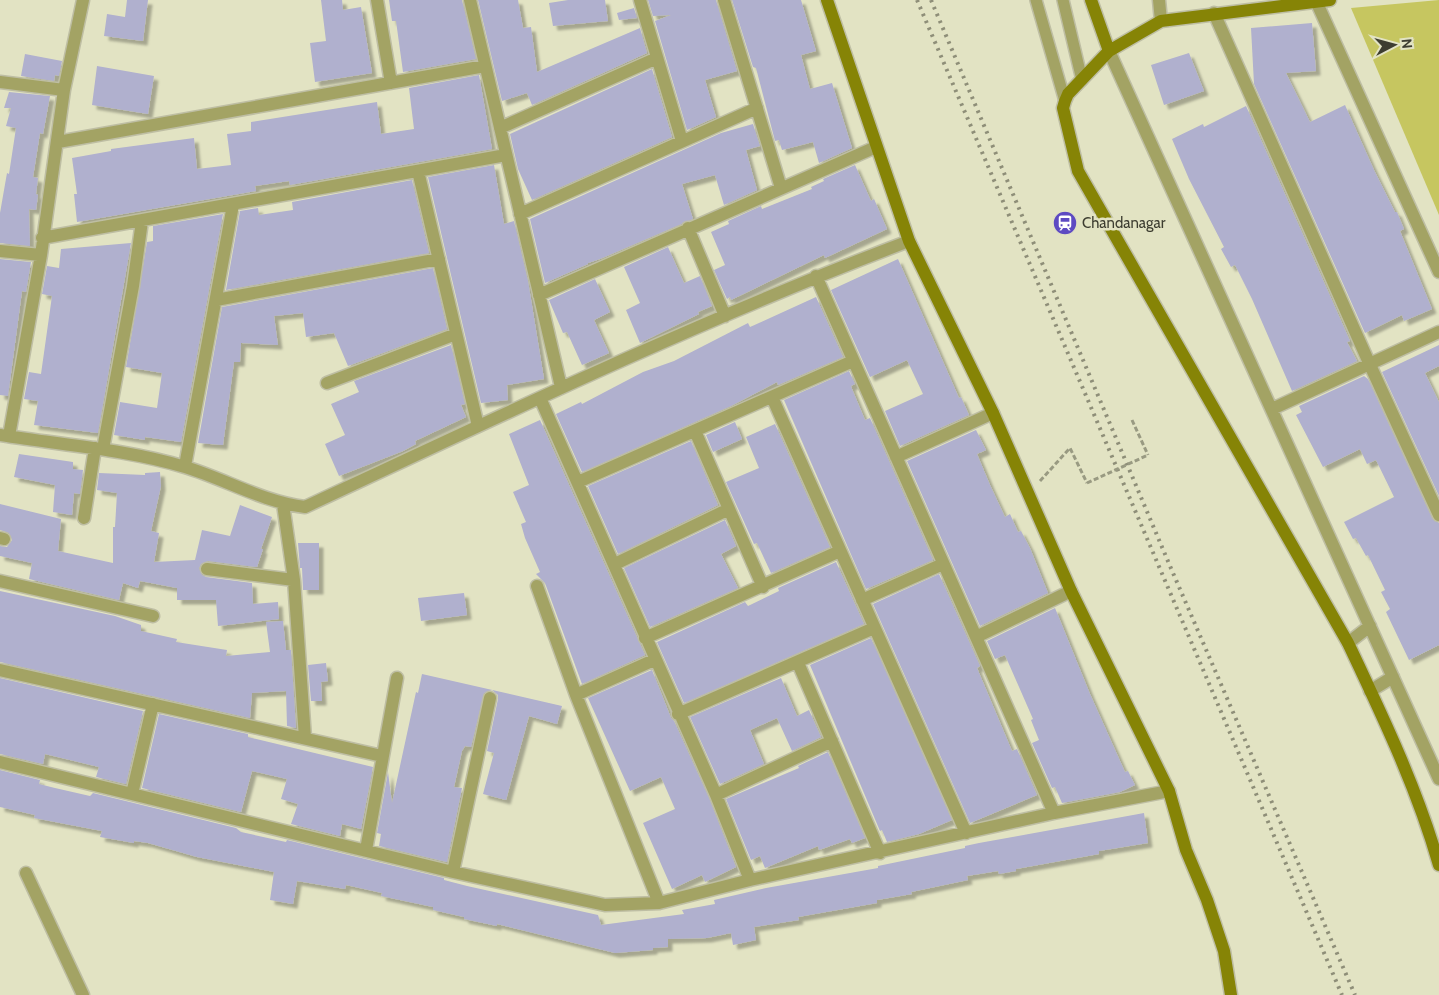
<svg xmlns="http://www.w3.org/2000/svg" width="1439" height="995" font-family="Cabin,sans-serif">
  <style>
    .green { fill: #c6c660 }
    .building { fill: #b0b0ce; filter: url(#shadow) }
    .lines { fill: none; stroke-linecap: round; stroke-linejoin: round }
    .lane-casing { stroke: #bebea3; stroke-width: 14 }
    .street-casing { stroke: #bebea3; stroke-width: 15 }
    .secondary-casing { stroke: #bebea3; stroke-width: 15 }
    .path { stroke: #999a82; stroke-width: 3; stroke-dasharray: 5 2.5; stroke-linecap: butt }
    .lane { stroke: #a3a364; stroke-width: 11 }
    .street { stroke: #a3a364; stroke-width: 12 }
    .secondary { stroke: #868406; stroke-width: 12 }
    .rail { stroke: #8e8e78; stroke-width: 4; stroke-dasharray: 2.5 5; stroke-linecap: butt }
    .path-bridge { stroke: #999a82; stroke-width: 3; stroke-dasharray: 5 2.5; stroke-linecap: butt }
    .labels { text-anchor: middle; stroke-width: 5; stroke-linejoin: round; paint-order: stroke }
    .poi-label { font-size: 15px; fill: #3d3d30; stroke: #e2e3c3; text-anchor: start }
  </style>
  <defs>
    <filter id="shadow"><feDropShadow dx="4.5" dy="4.5" stdDeviation="1" flood-color="#0004"/></filter>
  </defs>
  <rect width="100%" height="100%" fill="#e2e3c3"/>
  <path class="green" d="M 1439,0 L 1439,215 L 1351,8 Z"/>
  <path class="building" d="M 127,0 L 148,0 L 143,41 L 104,36 L 107,14 L 125,17 Z
    M 321,0 L 342,0 L 343,10 L 361,7 L 372,73 L 315,82 L 310,43 L 326,41 Z
    M 389,0 L 462,0 L 476,59 L 403,72 L 396,21 L 392,21 Z
    M 478,0 L 518,0 L 523,28 L 531,27 L 537,72 L 640,28 L 647,53 L 532,105 L 527,93 L 502,101 Z
    M 568,0 L 605,0 L 608,21 L 553,26 L 549,3 Z
    M 648,0 L 716,0 L 737,71 L 705,80 L 716,117 L 687,130 L 655,21 L 671,15 L 653,16 Z
    M 732,0 L 801,0 L 816,51 L 801,55 L 810,89 L 832,83 L 852,148 L 819,163 L 813,142 L 782,150 L 779,140 L 775,141 L 756,68 L 753,67 Z
    M 634,8 L 637,18 L 619,20 L 617,13 Z
    M 1312,23 L 1316,71 L 1286,73 L 1310,122 L 1345,105 L 1374,170 L 1395,212 L 1397,212 L 1404,229 L 1400,231 L 1432,309 L 1404,321 L 1402,315 L 1365,333 L 1254,84 L 1251,28 Z
    M 1189,53 L 1204,91 L 1164,105 L 1151,65 Z
    M 25,54 L 62,61 L 59,76 L 55,75 L 54,81 L 21,76 Z
    M 97,66 L 154,76 L 148,114 L 92,105 Z
    M 652,69 L 672,137 L 532,200 L 518,169 L 510,134 Z
    M 479,75 L 492,149 L 290,185 L 289,181 L 255,186 L 256,191 L 77,222 L 74,194 L 77,194 L 72,158 L 111,151 L 111,149 L 194,138 L 197,169 L 231,165 L 227,134 L 251,131 L 251,122 L 377,102 L 381,134 L 414,129 L 409,88 Z
    M 9,92 L 50,96 L 43,134 L 40,133 L 33,177 L 38,178 L 36,194 L 38,195 L 36,210 L 29,209 L 30,246 L 0,243 L 0,213 L 7,173 L 9,174 L 16,128 L 6,126 L 11,108 L 4,108 Z
    M 1246,106 L 1350,341 L 1347,342 L 1357,361 L 1292,391 L 1252,299 L 1235,265 L 1231,267 L 1221,249 L 1224,247 L 1189,179 L 1172,139 L 1203,124 L 1204,127 Z
    M 753,124 L 760,146 L 746,150 L 757,190 L 724,205 L 715,175 L 682,184 L 693,219 L 600,259 L 588,263 L 588,264 L 545,283 L 530,219 L 721,133 Z
    M 494,165 L 504,224 L 514,221 L 528,281 L 544,379 L 507,385 L 508,400 L 481,403 L 428,177 Z
    M 855,165 L 871,201 L 874,199 L 887,229 L 825,258 L 824,255 L 731,300 L 730,297 L 727,299 L 714,270 L 725,265 L 711,232 L 729,224 L 728,221 L 761,206 L 762,209 L 812,189 L 811,187 L 824,181 L 823,179 Z
    M 412,180 L 429,253 L 226,290 L 240,211 L 258,208 L 259,215 L 293,210 L 292,202 Z
    M 223,214 L 181,442 L 145,437 L 145,440 L 114,435 L 120,402 L 157,408 L 162,373 L 126,367 L 147,242 L 153,241 L 153,226 Z
    M 131,243 L 98,433 L 34,425 L 38,401 L 24,399 L 29,372 L 41,374 L 52,296 L 42,294 L 47,266 L 59,268 L 61,249 Z
    M 668,247 L 684,283 L 700,276 L 712,306 L 698,312 L 699,314 L 640,343 L 626,310 L 640,303 L 624,267 Z
    M 0,259 L 31,262 L 26,292 L 22,291 L 8,396 L 0,395 Z
    M 898,259 L 959,398 L 961,397 L 969,415 L 900,446 L 885,411 L 923,394 L 907,360 L 870,377 L 831,290 Z
    M 433,268 L 447,329 L 348,366 L 334,333 L 306,337 L 303,313 L 274,316 L 278,345 L 241,343 L 240,362 L 234,362 L 223,445 L 198,443 L 222,307 Z
    M 595,279 L 610,312 L 594,320 L 609,353 L 582,365 L 567,332 L 563,333 L 549,300 Z
    M 816,297 L 843,357 L 778,385 L 777,382 L 731,406 L 582,472 L 556,414 L 581,402 L 582,404 L 643,372 L 674,361 L 748,323 L 750,327 Z
    M 451,345 L 465,404 L 461,405 L 466,417 L 415,441 L 416,444 L 403,451 L 339,476 L 325,444 L 345,435 L 331,404 L 359,392 L 354,381 Z
    M 1439,345 L 1439,366 L 1425,373 L 1439,402 L 1439,496 L 1382,372 Z
    M 849,371 L 855,384 L 851,386 L 852,389 L 865,420 L 870,418 L 933,560 L 866,589 L 784,400 Z
    M 1364,376 L 1368,379 L 1432,518 L 1439,523 L 1439,645 L 1409,660 L 1386,612 L 1390,609 L 1381,592 L 1385,590 L 1368,555 L 1366,556 L 1356,538 L 1353,539 L 1344,522 L 1394,497 L 1376,460 L 1367,464 L 1360,449 L 1323,467 L 1296,415 L 1302,412 L 1299,406 Z
    M 540,420 L 645,655 L 582,684 L 545,583 L 536,574 L 540,572 L 525,538 L 521,524 L 526,522 L 513,492 L 529,485 L 509,434 Z
    M 735,422 L 742,439 L 713,452 L 706,435 Z
    M 775,424 L 830,547 L 771,573 L 757,543 L 754,544 L 726,482 L 759,468 L 746,437 Z
    M 976,430 L 986,450 L 977,454 L 990,485 L 1005,517 L 1010,514 L 1018,532 L 1021,531 L 1030,548 L 1048,593 L 980,626 L 907,461 Z
    M 691,441 L 718,505 L 618,554 L 588,486 Z
    M 19,454 L 73,462 L 73,469 L 83,470 L 80,494 L 74,493 L 72,515 L 53,512 L 55,485 L 14,477 Z
    M 160,472 L 161,486 L 151,531 L 159,533 L 154,562 L 195,560 L 202,530 L 230,536 L 240,505 L 272,517 L 261,549 L 263,549 L 257,567 L 208,561 L 201,564 L 199,568 L 202,575 L 206,577 L 252,583 L 253,604 L 278,602 L 279,619 L 218,626 L 216,600 L 177,600 L 177,588 L 140,581 L 138,588 L 123,583 L 119,600 L 29,579 L 32,563 L 0,556 L 0,546 L 7,547 L 12,540 L 9,533 L 0,530 L 0,504 L 61,519 L 58,551 L 113,563 L 113,527 L 115,527 L 117,493 L 97,490 L 99,473 L 145,475 L 145,473 Z
    M 725,520 L 736,546 L 721,554 L 738,588 L 650,627 L 624,568 Z
    M 298,543 L 319,543 L 319,590 L 303,590 L 302,568 L 300,568 Z
    M 836,562 L 864,624 L 684,703 L 657,642 L 745,602 L 748,606 L 779,591 L 778,588 Z
    M 939,574 L 980,666 L 977,668 L 1012,751 L 1017,749 L 1037,795 L 970,823 L 873,604 Z
    M 0,591 L 115,616 L 141,625 L 141,631 L 177,639 L 176,642 L 227,650 L 226,656 L 270,652 L 266,622 L 283,621 L 286,650 L 291,650 L 296,728 L 287,726 L 286,691 L 252,693 L 250,718 L 0,662 Z
    M 464,593 L 467,615 L 421,621 L 418,598 Z
    M 1055,608 L 1090,694 L 1125,772 L 1128,771 L 1135,785 L 1120,792 L 1062,803 L 1055,787 L 1052,788 L 1032,743 L 1039,740 L 1031,720 L 1033,719 L 1005,655 L 995,659 L 987,641 Z
    M 871,638 L 952,820 L 919,834 L 887,842 L 882,830 L 880,831 L 810,665 Z
    M 326,663 L 328,681 L 321,682 L 322,701 L 311,701 L 308,665 Z
    M 652,670 L 671,718 L 674,721 L 709,798 L 736,867 L 705,882 L 702,875 L 672,889 L 643,823 L 675,809 L 661,777 L 630,791 L 588,698 Z
    M 422,674 L 562,706 L 557,724 L 529,716 L 506,800 L 483,794 L 494,753 L 487,751 L 498,699 L 498,695 L 492,690 L 484,693 L 471,747 L 465,746 L 462,751 L 454,787 L 462,788 L 447,862 L 379,846 L 381,834 L 377,833 L 388,772 L 392,803 L 416,692 L 418,693 Z
    M 0,678 L 143,711 L 126,784 L 96,777 L 99,767 L 45,754 L 43,764 L 0,754 Z
    M 781,678 L 797,716 L 809,710 L 821,737 L 792,751 L 777,718 L 750,730 L 764,764 L 720,784 L 690,717 Z
    M 159,714 L 248,734 L 248,737 L 373,767 L 361,829 L 342,824 L 340,836 L 291,824 L 298,804 L 281,799 L 287,779 L 252,771 L 241,812 L 142,788 Z
    M 828,752 L 865,838 L 852,843 L 850,839 L 819,850 L 818,846 L 765,868 L 760,856 L 751,860 L 726,799 L 799,768 L 798,766 Z
    M 0,770 L 40,780 L 39,784 L 55,788 L 90,796 L 93,793 L 236,828 L 241,832 L 286,842 L 287,840 L 444,878 L 444,880 L 467,886 L 598,915 L 601,925 L 684,914 L 682,910 L 715,904 L 714,900 L 766,888 L 878,868 L 878,866 L 965,848 L 965,846 L 979,843 L 1144,813 L 1148,843 L 1099,851 L 1099,854 L 1016,869 L 1016,871 L 999,874 L 998,871 L 967,876 L 968,880 L 911,892 L 912,894 L 877,900 L 877,903 L 798,917 L 799,920 L 754,927 L 756,940 L 733,945 L 731,933 L 707,938 L 668,939 L 668,947 L 653,948 L 653,950 L 615,953 L 497,924 L 497,926 L 464,919 L 464,917 L 433,910 L 433,907 L 381,896 L 382,893 L 346,885 L 345,889 L 297,881 L 293,904 L 270,900 L 274,872 L 197,857 L 148,843 L 134,841 L 134,843 L 100,837 L 102,831 L 34,818 L 35,815 L 0,807 Z"/>
  <g class="lines">
    <g class="lane-casing">
      <path id="lane" d="M 1036,0 L 1065,101
        M 1063,0 L 1082,80"/>
    </g>
    <g class="street-casing">
      <path id="street" d="M 377,0 L 391,83
        M 470,0 L 561,387
        M 640,0 L 682,141
        M 724,0 L 781,188
        M 1159,0 L 1161,21
        M 1316,1 L 1439,272
        M 1214,13 L 1370,365 L 1439,515
        M 1109,51 L 1439,779
        M 0,82 L 64,90
        M 500,128 L 657,58
        M 58,142 L 485,66
        M 418,171 L 478,426
        M 520,214 L 757,108
        M 688,228 L 725,316
        M 42,238 L 506,155
        M 0,251 L 41,255
        M 816,276 L 1054,813
        M 539,295 L 876,147
        M 216,300 L 439,259
        M 327,383 L 456,334
        M 772,397 L 966,833
        M 540,398 L 716,795 L 750,880
        M 1272,409 L 1439,332
        M 695,431 L 763,587
        M 0,435 C 61,445 125,449 185,467 C 225,479 263,502 305,507 C 504,414 703,319 909,241
        M 9,436 L 41,255 L 64,90 L 83,0
        M 103,449 L 133,286 L 142,221
        M 896,457 L 993,413
        M 185,466 L 233,205
        M 578,482 L 853,361
        M 283,504 L 294,580 L 305,738
        M 84,518 L 95,448
        M 0,538 L 4,539
        M 615,564 L 729,509
        M 207,569 L 294,580
        M 0,581 L 153,616
        M 537,586 L 576,695
        M 862,600 L 943,564
        M 976,637 L 1071,591
        M 645,638 L 840,551
        M 1348,643 L 1370,626
        M 654,660 L 576,695 L 659,903
        M 798,663 L 880,853
        M 0,670 L 382,756
        M 1370,691 L 1393,677
        M 678,714 L 874,628
        M 0,762 L 453,872 L 605,905 L 659,903 L 750,880 L 1054,813 L 1169,791
        M 132,794 L 153,704
        M 716,795 L 832,741
        M 366,850 L 397,678
        M 453,872 L 490,698
        M 26,873 L 83,995"/>
    </g>
    <g class="secondary-casing">
      <path id="secondary" d="M 827,0 L 909,241 L 993,413 L 1071,591 L 1169,791 L 1186,850 L 1207,900 L 1224,951 L 1231,995
        M 1091,0 L 1109,51
        M 1330,0 L 1161,21 L 1109,51 L 1068,94 L 1065,101 L 1063,108 L 1078,171 L 1348,643 C 1382,715 1417,788 1439,865"/>
    </g>
    <path class="path" d="M 1132,420 L 1148,455
      M 1040,481 L 1070,448 L 1087,483"/>
    <use href="#lane" class="lane"/>
    <use href="#street" class="street"/>
    <use href="#secondary" class="secondary"/>
    <path class="rail" d="M 917,0 L 1342,995
      M 931,0 L 1170,566 L 1355,995"/>
    <path class="path-bridge" d="M 1087,483 L 1148,455"/>
  </g>
  <defs>
    <g id="station-disc" transform="scale(1.25)"><circle r="9.5" fill="#5d4ac2" stroke="#e2e3c3"/><path d="M-3-6H3Q5-6 5-4V2Q5 4 3 4L4.5 6H3L1.5 4h-3L-3 6H-4.5L-3 4Q-5 4-5 2V-4Q-5-6-3-6ZM-3.5-4v3h7v-3ZM-3.5 1v1.5H-2V1ZM2 1v1.5H3.5V1Z" fill="#fff"/></g>
  </defs>
  <g fill-rule="evenodd">
    <use href="#station-disc" x="1065" y="223"/>
  </g>
  <g class="labels">
    <g class="poi-label">
      <text x="1082" y="228">Chandanagar</text>
    </g>
  </g>
  <g transform="translate(1394 45) rotate(84)" stroke="#e2e3c3" stroke-width="4" paint-order="stroke">
  <path d="M0-4L9 19L0 12L-9 19Z" fill="#3d3d30"/>
  <text y="-8" font-size="14" font-weight="bold" text-anchor="middle" fill="#3d3d30">N</text>
  </g>
</svg>
